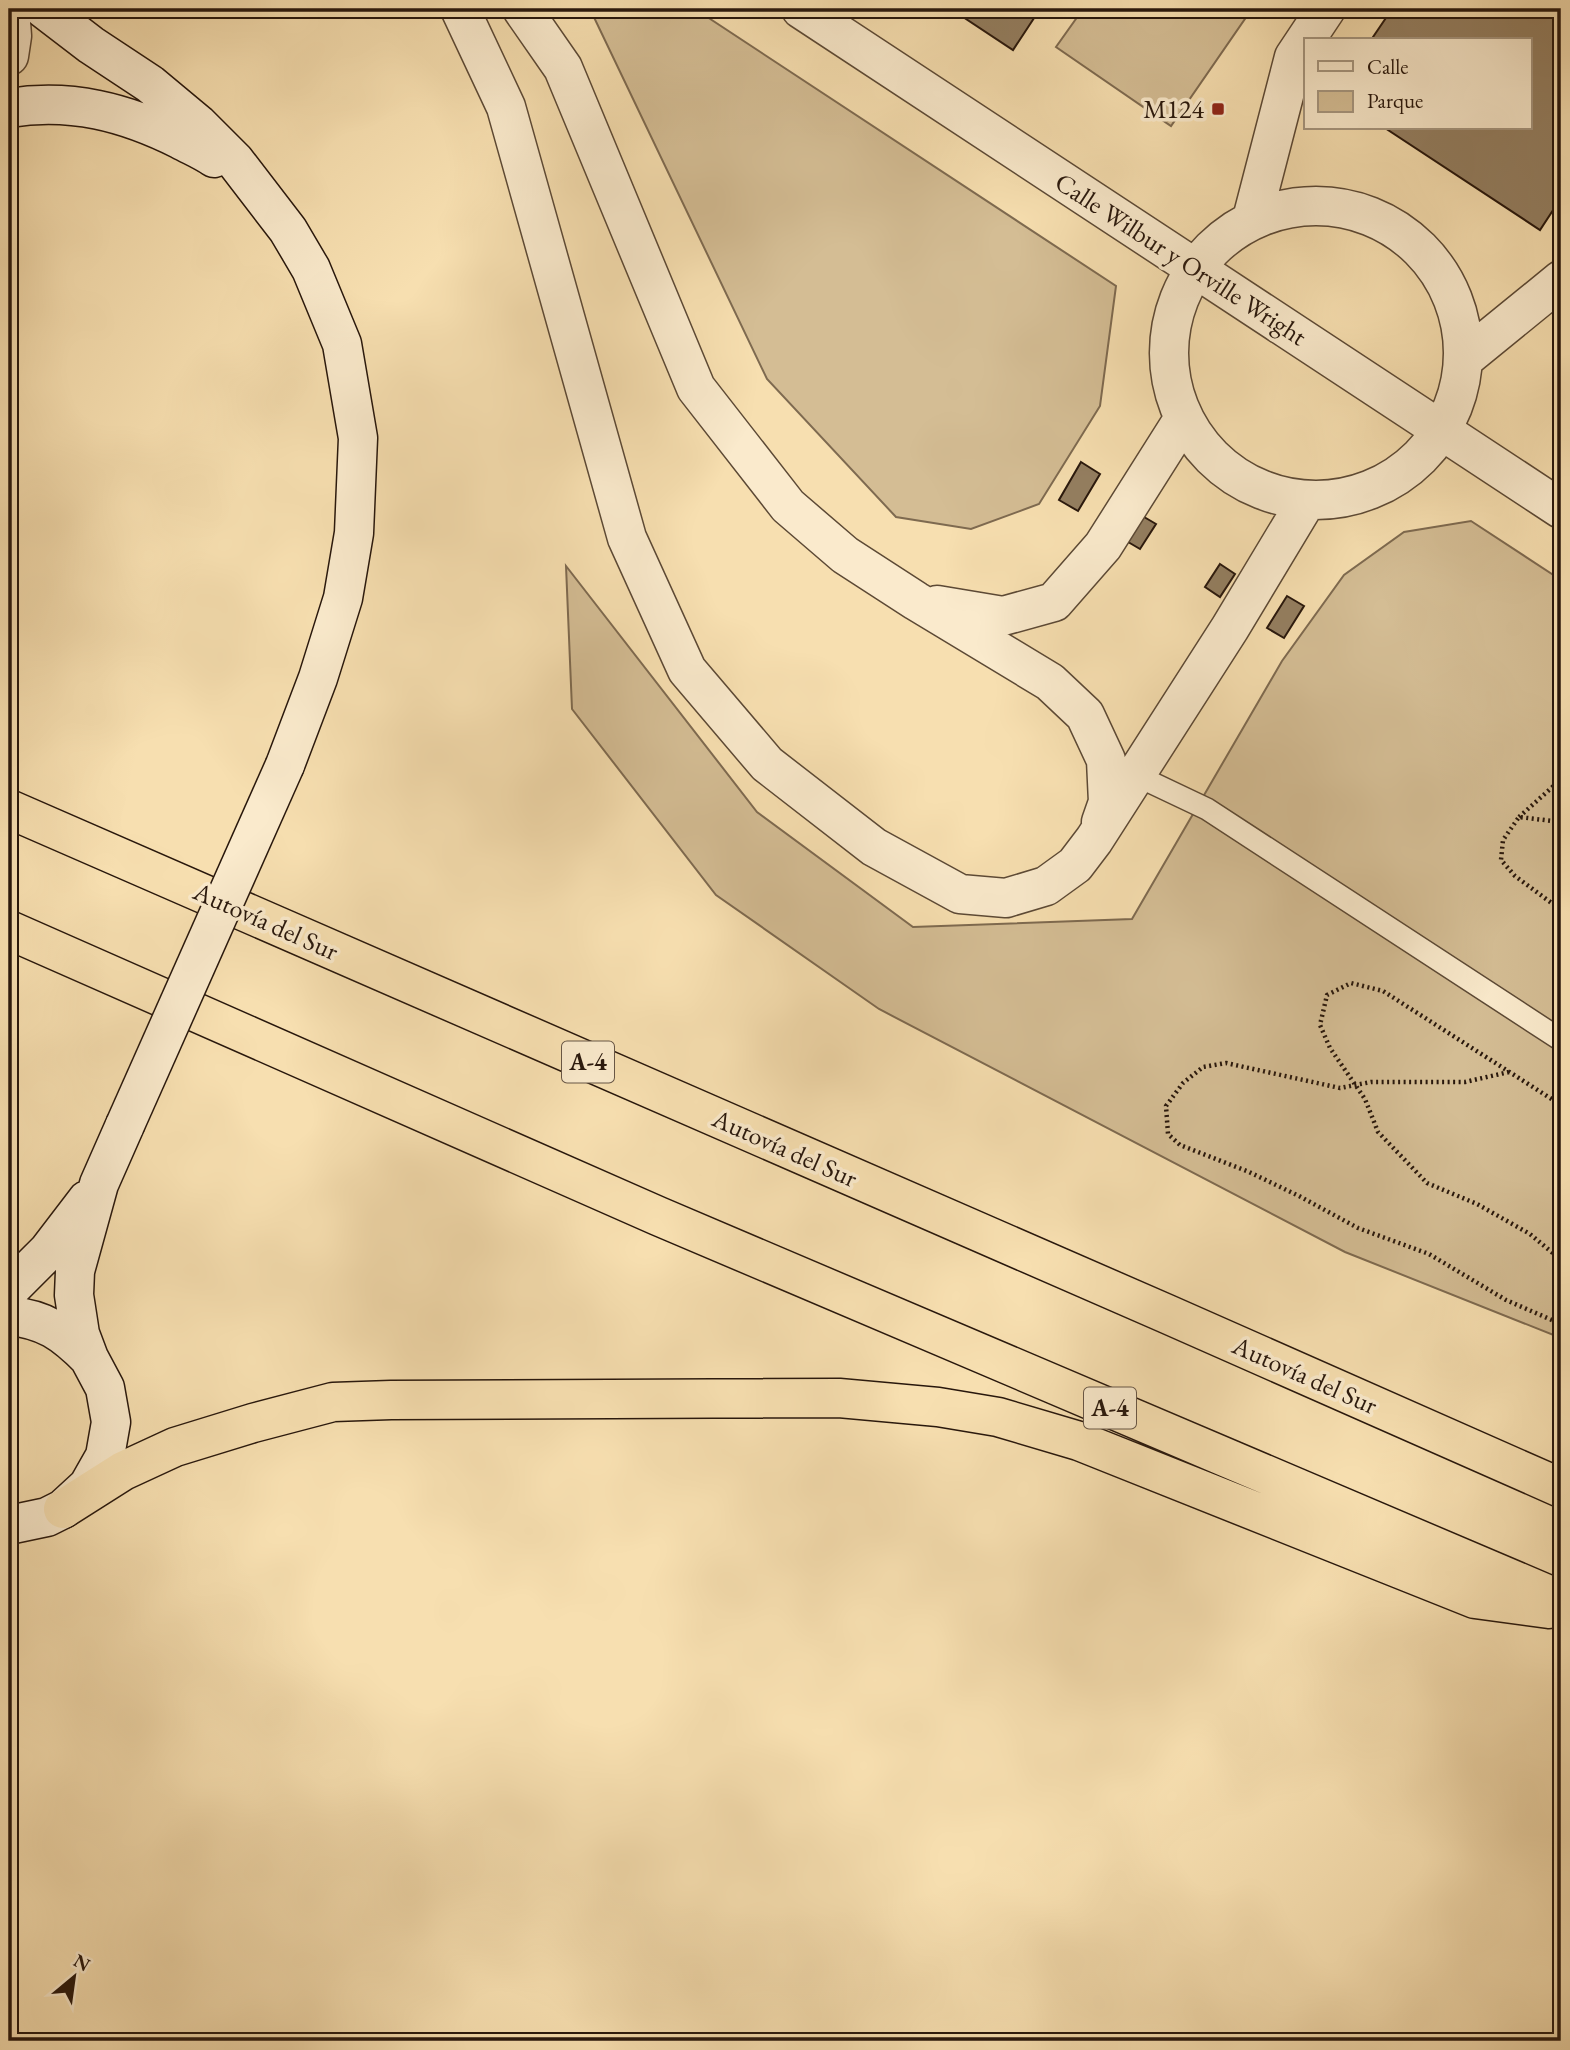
<svg xmlns="http://www.w3.org/2000/svg" width="1570" height="2050" font-family="'EB Garamond',serif">
  <style>
    .green { fill: #d4bd94; stroke: #7e6a50; stroke-width: 2 }
    .building { fill: #947f61; stroke: #28170c; stroke-width: 2 }
    .lines { fill: none; stroke-linecap: round; stroke-linejoin: round }
    .service-casing { stroke: #5c4935; stroke-width: 24 }
    .minor-casing { stroke: #5c4935; stroke-width: 41 }
    .secondary-casing { stroke: #28170c; stroke-width: 41 }
    .motorway-casing { stroke: #28170c; stroke-width: 41 }
    .path { stroke: #28170c; stroke-width: 4.5; stroke-dasharray: 2 3.5; stroke-linecap: butt }
    .service { stroke: #faeacc; stroke-width: 21 }
    .minor { stroke: #faeacc; stroke-width: 38 }
    .secondary { stroke: #faeacc; stroke-width: 38 }
    .motorway { stroke: #f7dfb0; stroke-width: 38 }
    .secondary-bridge-casing { stroke: #28170c; stroke-width: 41; stroke-linecap: butt }
    .secondary-bridge { stroke: #faeacc; stroke-width: 38 }
    .poi-dot { fill: #8f2418; stroke: #faeacc; stroke-width: 2.5 }
    .labels { text-anchor: middle; stroke-width: 7; stroke-linejoin: round; paint-order: stroke }
    .shield { fill: #faeacc; stroke: #675646; stroke-width: 2 }
    .shield-label { font-size: 24px; font-weight: bold; fill: #28170c }
    .poi-label { font-size: 26px; fill: #28170c; stroke: #faeacc; text-anchor: end }
    .street-label { font-size: 26px; fill: #28170c; stroke: #faeacc }
  </style>
  <rect width="100%" height="100%" fill="#f7dfb0"/>
  <filter id="stains"><feTurbulence type="fractalNoise" baseFrequency=".00286" numOctaves="4"/><feColorMatrix values="0 0 0 0 .2 0 0 0 0 .09 0 0 0 0 .02 0 0 0 .5 -.17"/></filter>
  <radialGradient id="worn" r=".72"><stop offset=".6" stop-color="#630" stop-opacity="0"/><stop offset="1" stop-color="#630" stop-opacity=".3"/></radialGradient>
  <path class="green" d="M 590,9 L 695,9 L 1116,286 L 1100,406 L 1039,504 L 971,529 L 896,517 L 767,379 Z
    M 1083,9 L 1242,9 L 1249,13 L 1171,126 L 1056,47 Z
    M 1471,521 L 1561,580 L 1561,1338 L 1345,1252 L 879,1009 L 716,895 L 572,709 L 566,566 L 757,812 L 913,927 L 1132,919 L 1282,661 L 1344,575 L 1404,532 Z"/>
  <path class="building" d="M 951,9 L 1040,9 L 1013,50 Z
    M 1392,9 L 1561,9 L 1561,198 L 1540,230 L 1385,128 L 1530,128 L 1530,40 L 1371,40 Z
    M 1081,462 L 1100,474 L 1078,511 L 1059,500 Z
    M 1139,514 L 1156,524 L 1140,549 L 1123,539 Z
    M 1220,564 L 1235,574 L 1220,597 L 1205,587 Z
    M 1287,596 L 1304,606 L 1284,638 L 1267,628 Z"/>
  <g class="lines">
    <g class="service-casing">
      <path id="service" d="M 1129,772 L 1207,809 L 1561,1040"/>
    </g>
    <g class="minor-casing">
      <path id="minor" d="M 460,9 L 506,107 L 627,538 L 687,670 L 767,764 L 874,847 L 960,894 L 1006,898 L 1046,886 L 1075,865 L 1094,840 L 1230,628 L 1307,500
        M 522,9 L 563,68 L 696,388 L 788,506 L 845,555 L 916,601 L 1050,682 L 1085,715 L 1106,760 L 1108,802 L 1101,822
        M 801,9 L 1561,509
        M 9,56 L 12,36 L 10,9
        M1169 353a147 147 0 1 1 294 0a147 147 0 1 1-294 0Z
        M 1252,219 L 1294,57 L 1326,9
        M 1464,359 L 1561,280
        M 937,605 L 1003,616 L 1054,602 L 1103,546 L 1184,418"/>
    </g>
    <g class="secondary-casing">
      <path id="secondary" d="M 44,9 L 91,45 L 150,84 L 198,124 L 235,161 L 288,230 L 311,269 L 342,344 L 358,438 L 354,533 L 343,598 L 318,678 L 285,765
        M 9,108 C 71,98 125,112 181,140 C 192,146 204,151 214,158
        M 9,1290 L 48,1251 L 87,1200
        M 9,1316 C 45,1319 64,1333 89,1358
        M 9,1525 L 47,1517 L 63,1509 L 88,1486 L 105,1456 L 111,1422 L 105,1388 L 89,1358 L 80,1334 L 74,1295 L 75,1271 L 99,1184 L 125,1125"/>
    </g>
    <g class="motorway-casing">
      <path id="motorway" d="M 9,809 L 1167,1314 L 1561,1488
        M 9,930 L 658,1216 L 1561,1600
        M 63,1509 L 123,1471 L 175,1447 L 253,1423 L 333,1402 L 391,1400 L 839,1398 L 938,1407 L 998,1417 L 1079,1441 L 1475,1599 L 1549,1609"/>
    </g>
    <path class="path" d="M 1519,817 L 1558,782 L 1561,777
      M 1561,822 L 1519,817 L 1503,840 L 1501,860 L 1515,876 L 1561,910
      M 1509,1072 L 1465,1082 L 1371,1082 L 1340,1088 L 1226,1063 L 1203,1067 L 1183,1083 L 1166,1106 L 1168,1134 L 1180,1145 L 1249,1172 L 1299,1196 L 1358,1228 L 1429,1254 L 1506,1300 L 1561,1324
      M 1561,1105 L 1383,991 L 1351,983 L 1327,995 L 1320,1025 L 1330,1048 L 1365,1099 L 1378,1132 L 1427,1183 L 1477,1204 L 1530,1234 L 1561,1260"/>
    <use href="#service" class="service"/>
    <use href="#minor" class="minor"/>
    <use href="#secondary" class="secondary"/>
    <use href="#motorway" class="motorway"/>
    <g class="secondary-bridge-casing">
      <path id="secondary-bridge" d="M 125,1125 L 285,765"/>
    </g>
    <use href="#secondary-bridge" class="secondary-bridge"/>
  </g>
  <rect class="poi-dot" x="1211" y="102" width="14" height="14" rx="3.5"/>
  <g class="labels">
    <g class="shield">
      <rect x="562" y="1041.5" width="52" height="41" rx="5"/>
      <rect x="1084" y="1387.5" width="52" height="41" rx="5"/>
    </g>
    <g class="shield-label">
      <text x="588" y="1070">A-4</text>
      <text x="1110" y="1416">A-4</text>
    </g>
    <g class="poi-label">
      <text x="1204" y="118">M124</text>
    </g>
    <g class="street-label">
      <text transform="translate(1181 259) rotate(33)" y="9">Calle Wilbur y Orville Wright</text>
      <text transform="translate(266 921) rotate(24)" y="9">Autovía del Sur</text>
      <text transform="translate(785 1148) rotate(24)" y="9">Autovía del Sur</text>
      <text transform="translate(1305 1375) rotate(24)" y="9">Autovía del Sur</text>
    </g>
  </g>
  <rect width="1570" height="2050" fill="none" stroke="#f7dfb0" stroke-width="35"/>
  <rect x="10" y="10" width="1549" height="2029" fill="none" stroke="#28170c" stroke-width="3.5"/>
  <rect x="18" y="18" width="1535" height="2015" fill="none" stroke="#28170c" stroke-width="2"/>
  <rect x="1304" y="38" width="228" height="91" fill="#faeacc" stroke="#a6967f" stroke-width="2"/>
  <rect x="1318" y="61" width="35" height="10" fill="#faeacc" stroke="#a6967f" stroke-width="2"/>
  <text x="1367" y="74" font-size="21" fill="#28170c">Calle</text>
  <rect x="1318" y="91" width="35" height="21" fill="#d4bd94" stroke="#a6967f" stroke-width="2"/>
  <text x="1367" y="108" font-size="21" fill="#28170c">Parque</text>
  <g transform="translate(74 1977) rotate(29)" stroke="#faeacc" stroke-width="5" paint-order="stroke">
  <path d="M0-5L12 26L0 18L-12 26Z" fill="#28170c"/>
  <text y="-10" font-size="19" font-weight="bold" text-anchor="middle" fill="#28170c">N</text>
  </g>
  <rect width="100%" height="100%" filter="url(#stains)"/>
  <rect width="100%" height="100%" fill="url(#worn)"/>
</svg>
